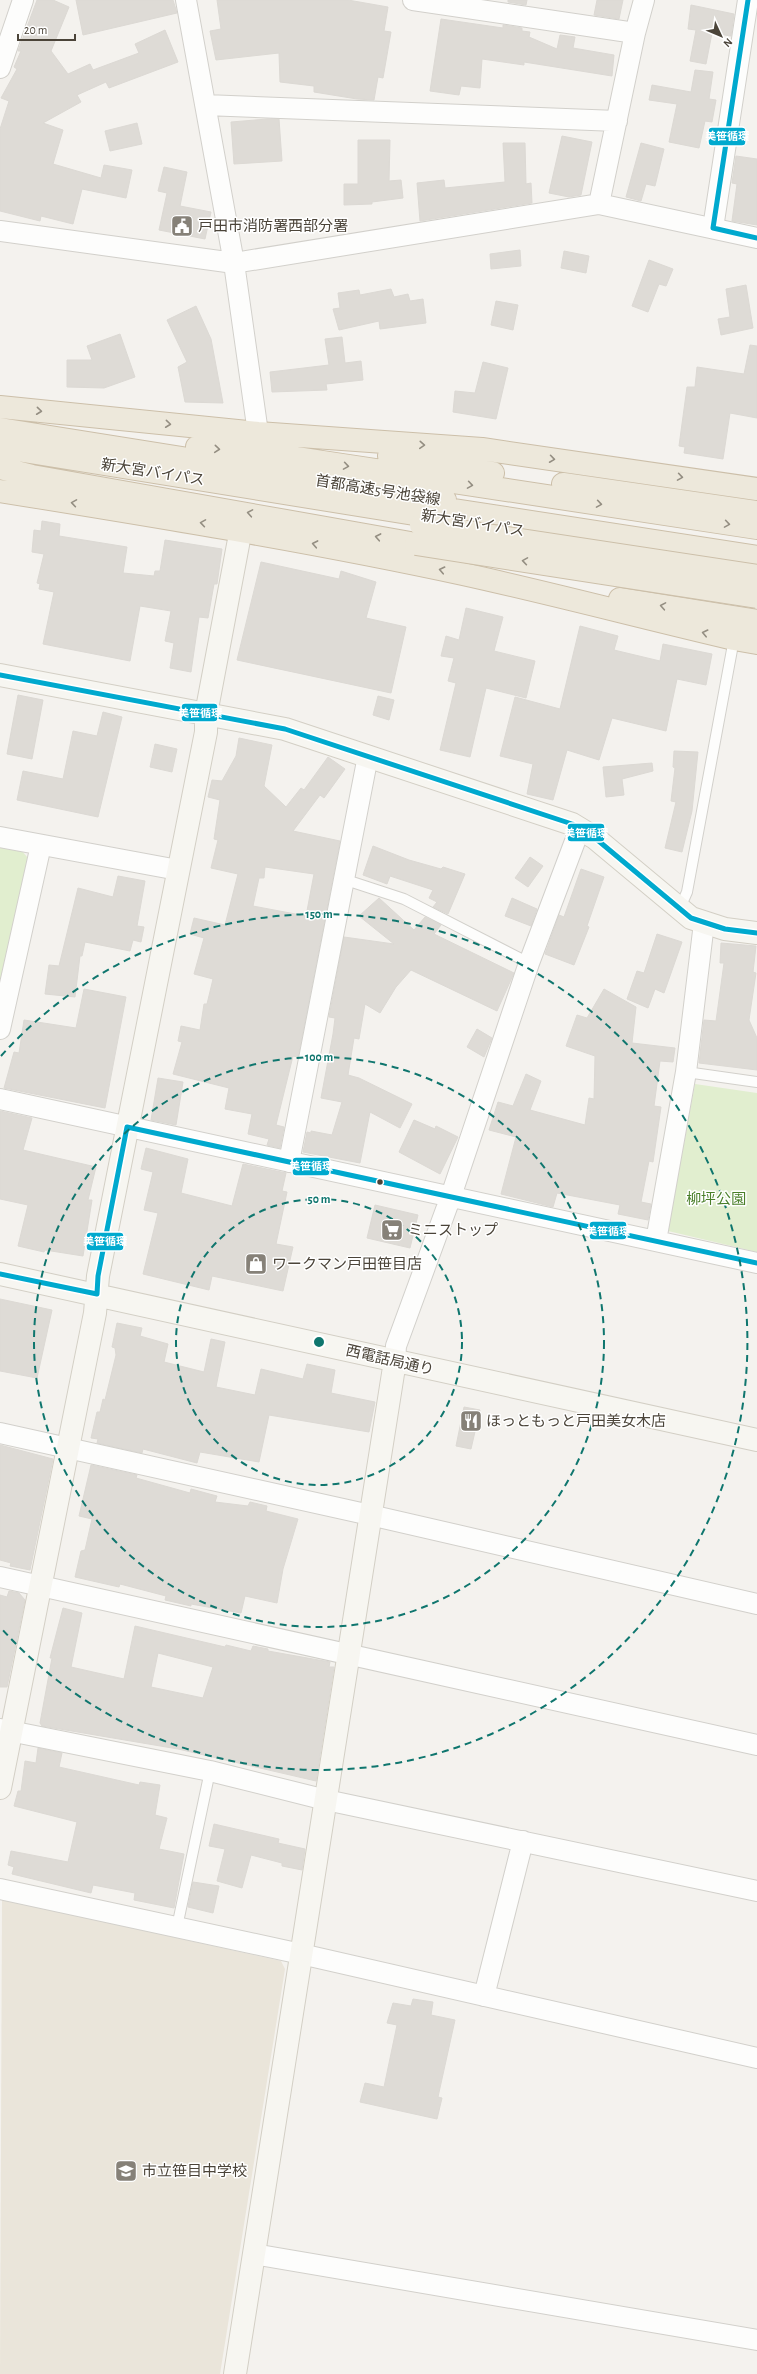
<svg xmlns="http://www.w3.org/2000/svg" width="757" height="2374" font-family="'Alegreya Sans','Noto Sans JP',sans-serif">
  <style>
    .education { fill: #eae5da }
    .green { fill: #e1eecf }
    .building { fill: #dedbd6; stroke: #dcd9d4; fill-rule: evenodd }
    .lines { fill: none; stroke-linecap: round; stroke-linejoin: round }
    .lane-casing { stroke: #d2d0cb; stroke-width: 12 }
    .street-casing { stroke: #d2d0cb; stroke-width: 22 }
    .secondary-casing { stroke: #d3cfc5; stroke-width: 24 }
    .highway-casing { stroke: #ccbfa9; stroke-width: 24 }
    .lane { stroke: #fdfdfc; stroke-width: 10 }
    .street { stroke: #fdfdfc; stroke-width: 20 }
    .secondary { stroke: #f7f6f1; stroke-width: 22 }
    .highway { stroke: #ede8db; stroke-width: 22 }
    .highway-bridge-casing { stroke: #ccbfa9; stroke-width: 24; stroke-linecap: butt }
    .highway-bridge { stroke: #ede8db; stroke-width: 22 }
    .bus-1-casing { stroke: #fff; stroke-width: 8 }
    .bus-1 { stroke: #00a9ce; stroke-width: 5 }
    .oneway { stroke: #948e82 }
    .ring { fill: none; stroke: #0f766e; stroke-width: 2; stroke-dasharray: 7 5 }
    .bus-dot { fill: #4b4439; stroke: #fff; stroke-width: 1.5 }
    .labels { text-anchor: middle; stroke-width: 3; stroke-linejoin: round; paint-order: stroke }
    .poi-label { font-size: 15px; fill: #4b4439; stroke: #fff; text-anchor: start }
    .street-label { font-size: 15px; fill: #4b4439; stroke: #fff }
    .park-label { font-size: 15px; fill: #4a7f2a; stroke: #fff }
    .centre { fill: #0f766e; stroke: #fff; stroke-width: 2 }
    .ring-label { font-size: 12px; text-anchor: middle; font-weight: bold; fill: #0f766e; stroke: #fff; stroke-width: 3; stroke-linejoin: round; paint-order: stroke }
    .line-badge { stroke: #fff; stroke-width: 1.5 }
    .badge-label { font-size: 11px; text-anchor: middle; font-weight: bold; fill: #fff }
  </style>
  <rect width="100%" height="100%" fill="#f4f2ee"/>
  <path class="education" d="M 2,1899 L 281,1961 L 285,1969 L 220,2374 L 0,2374 Z"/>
  <path class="green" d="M 0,846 L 21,850 L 28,858 L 0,997 Z
    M 695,1084 L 757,1093 L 757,1252 L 668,1231 Z"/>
  <path class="building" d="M 37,0 L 53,0 L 69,7 L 51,51 L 68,74 L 90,64 L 93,70 L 139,53 L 135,44 L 165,30 L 178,62 L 109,88 L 106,82 L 77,95 L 81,102 L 43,123 L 63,130 L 53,164 L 101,178 L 104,165 L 132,170 L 126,198 L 82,189 L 73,224 L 41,216 L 40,221 L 0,211 L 0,129 L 9,101 L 1,98 L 17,69 L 14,67 L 21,51 L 18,51 Z
    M 76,0 L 173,0 L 177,13 L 83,35 Z
    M 217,0 L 348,0 L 388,7 L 384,31 L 391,32 L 383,78 L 378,77 L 374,100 L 357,99 L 314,92 L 314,86 L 280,82 L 279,53 L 216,60 L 210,31 L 221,29 Z
    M 508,0 L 527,0 L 526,5 L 508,2 Z
    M 597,0 L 623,0 L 619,19 L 594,15 Z
    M 691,5 L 734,14 L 731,36 L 712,33 L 706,64 L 690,61 L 696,30 L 688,29 Z
    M 441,19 L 503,28 L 503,25 L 522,28 L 522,31 L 530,32 L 529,37 L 557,49 L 560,35 L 575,37 L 573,48 L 614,55 L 612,76 L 524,62 L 524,65 L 482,59 L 480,88 L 461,86 L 459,95 L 430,91 Z
    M 695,70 L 713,72 L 709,99 L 716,100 L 712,122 L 705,121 L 699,148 L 669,142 L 677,104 L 649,100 L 652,85 L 691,92 Z
    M 267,119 L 279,119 L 282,161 L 234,164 L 231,122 Z
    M 137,123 L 142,144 L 110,151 L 105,131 Z
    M 562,136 L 592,142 L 581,195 L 569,197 L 549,193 Z
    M 358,140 L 390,140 L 389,181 L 401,180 L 403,198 L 372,202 L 372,204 L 344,205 L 344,184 L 358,184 Z
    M 503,143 L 525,143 L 526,184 L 531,183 L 532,203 L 420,221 L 417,183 L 444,180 L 445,188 L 505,182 Z
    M 641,143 L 664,149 L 655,186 L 646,184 L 641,201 L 626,197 Z
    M 736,156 L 757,159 L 757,225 L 732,221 L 737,184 L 732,183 Z
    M 164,167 L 187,172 L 180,206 L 211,212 L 205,239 L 159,230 L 167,193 L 158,191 Z
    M 520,250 L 521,266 L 491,269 L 490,254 Z
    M 564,251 L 589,256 L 586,273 L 561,268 Z
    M 649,260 L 673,269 L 666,286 L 659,284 L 648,312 L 632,306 Z
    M 746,285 L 753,328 L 721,335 L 718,319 L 730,317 L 726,289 Z
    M 391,289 L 394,297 L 408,294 L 410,301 L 423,299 L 426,323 L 380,329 L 379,321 L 339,330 L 333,309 L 340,308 L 338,293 L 359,290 L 360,295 Z
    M 496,301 L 518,305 L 513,330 L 491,325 Z
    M 196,306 L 211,339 L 223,403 L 185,402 L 178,367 L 187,362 L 167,320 Z
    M 120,334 L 135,377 L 104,388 L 67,387 L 67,360 L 92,360 L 87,346 Z
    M 342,337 L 345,363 L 361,361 L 363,380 L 326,384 L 327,390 L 272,392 L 270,372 L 329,365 L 325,339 Z
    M 750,345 L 757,346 L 757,418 L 730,413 L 723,459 L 684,453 L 685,447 L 679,446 L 687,387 L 695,387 L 697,367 L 744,374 Z
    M 483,362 L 508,368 L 496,419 L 453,412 L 455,391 L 475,393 Z
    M 42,521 L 60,524 L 59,536 L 127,547 L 123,573 L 154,576 L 155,571 L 160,571 L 165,540 L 222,549 L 217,584 L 214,584 L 208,618 L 199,617 L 191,672 L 170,668 L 174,643 L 165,641 L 171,611 L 140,606 L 130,661 L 43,644 L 54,592 L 39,589 L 40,584 L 37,583 L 44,554 L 32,552 L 34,530 L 41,531 Z
    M 261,562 L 339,579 L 341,571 L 376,582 L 366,618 L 406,627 L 391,693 L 237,660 Z
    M 466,608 L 503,617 L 494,651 L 535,661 L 526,698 L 486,688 L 470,757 L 440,750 L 456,683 L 448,681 L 454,658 L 441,656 L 446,636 L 459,640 Z
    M 580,626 L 618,636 L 614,650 L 660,661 L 663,644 L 712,654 L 706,685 L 677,679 L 666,731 L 612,718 L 599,760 L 567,750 L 553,800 L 527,794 L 533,764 L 500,756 L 515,697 L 560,709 Z
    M 18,695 L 43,700 L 32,759 L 7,754 Z
    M 378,696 L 394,700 L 389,720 L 373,715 Z
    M 103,712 L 122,717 L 98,817 L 17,800 L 23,771 L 63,779 L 73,731 L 97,736 Z
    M 239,738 L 272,745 L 264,786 L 286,807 L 301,788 L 304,790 L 328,757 L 345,769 L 324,798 L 320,795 L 293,831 L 340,841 L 298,1057 L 293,1056 L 276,1125 L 284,1127 L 280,1148 L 267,1145 L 269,1139 L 248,1134 L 252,1114 L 225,1109 L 229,1088 L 173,1074 L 182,1042 L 178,1041 L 181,1026 L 200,1030 L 204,1004 L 207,1004 L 213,979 L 194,974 L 204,938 L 190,934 L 194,918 L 225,925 L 238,874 L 211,868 L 218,840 L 214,839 L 220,800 L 208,797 L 212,780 L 222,781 L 236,756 ZM 265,867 L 314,874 L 306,916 L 253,906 L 259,878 L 264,878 Z
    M 155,744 L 177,749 L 172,772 L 150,767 Z
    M 674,751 L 698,752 L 692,811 L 682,852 L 665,848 L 676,802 L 671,801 L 675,768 L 673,767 Z
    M 652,763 L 653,771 L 622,779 L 624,795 L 606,797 L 603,767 Z
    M 373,846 L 409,860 L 441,869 L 443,867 L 465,874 L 448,914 L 433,907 L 437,902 L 429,898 L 433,890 L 390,876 L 387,884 L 363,875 Z
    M 530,857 L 543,866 L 528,887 L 515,878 Z
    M 581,869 L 604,877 L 587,926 L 589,927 L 574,965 L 545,954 L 559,915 L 564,917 Z
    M 118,876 L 145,881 L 137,926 L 144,927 L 141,942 L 133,940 L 130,951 L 85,942 L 82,956 L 80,956 L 75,997 L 45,994 L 49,965 L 59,966 L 78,888 L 113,897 Z
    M 379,898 L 414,930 L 425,917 L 441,925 L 434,934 L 514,973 L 497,1011 L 411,970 L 396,987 L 380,1013 L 365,1004 L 359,1039 L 354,1038 L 348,1075 L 359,1078 L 412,1104 L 400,1128 L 370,1112 L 360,1163 L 303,1152 L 307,1132 L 311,1133 L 311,1131 L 332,1135 L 342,1102 L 321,1098 L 333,1034 L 335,1018 L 329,1017 L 344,937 L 394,944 L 359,916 Z
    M 512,898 L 537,909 L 531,926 L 505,916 Z
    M 657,934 L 682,942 L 664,993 L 655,989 L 648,1008 L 627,999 L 637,971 L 644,973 Z
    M 721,943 L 756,946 L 753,972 L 756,973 L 749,1020 L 757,1038 L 757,1070 L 699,1063 L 704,1020 L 716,1021 L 724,963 L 720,963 Z
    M 84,989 L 126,997 L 105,1108 L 4,1088 L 14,1052 L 19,1053 L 24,1020 L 76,1028 Z
    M 604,989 L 636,1007 L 632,1043 L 675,1048 L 673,1062 L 660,1061 L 654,1106 L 661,1107 L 653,1162 L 649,1161 L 641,1202 L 651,1204 L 648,1220 L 618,1214 L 620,1205 L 557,1193 L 553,1207 L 501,1194 L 516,1137 L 489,1130 L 498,1102 L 513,1106 L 526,1074 L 541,1081 L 530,1110 L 585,1125 L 589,1098 L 594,1099 L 595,1056 L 566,1046 L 577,1015 L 587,1018 Z
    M 477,1029 L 492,1038 L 484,1057 L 467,1047 Z
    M 158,1078 L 183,1082 L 176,1125 L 151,1120 Z
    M 0,1111 L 32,1118 L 23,1150 L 96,1167 L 88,1200 L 92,1200 L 83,1256 L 45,1250 L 44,1252 L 18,1246 L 28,1205 L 0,1199 Z
    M 414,1120 L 435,1129 L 436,1126 L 458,1137 L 440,1174 L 399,1152 Z
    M 146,1148 L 188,1159 L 181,1193 L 232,1206 L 243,1164 L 286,1173 L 282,1191 L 287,1192 L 276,1244 L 293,1247 L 283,1291 L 212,1276 L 209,1290 L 143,1274 L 158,1213 L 144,1210 L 153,1172 L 141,1169 Z
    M 375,1205 L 418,1215 L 410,1248 L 367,1238 Z
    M 0,1299 L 52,1310 L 37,1378 L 0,1371 Z
    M 117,1323 L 142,1328 L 140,1336 L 168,1344 L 164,1362 L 204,1372 L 211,1339 L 225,1342 L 216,1387 L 255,1395 L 261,1369 L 303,1379 L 307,1364 L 335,1370 L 331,1393 L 375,1402 L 369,1432 L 269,1415 L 259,1462 L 200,1452 L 197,1463 L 143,1449 L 142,1453 L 97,1443 L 98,1439 L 91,1438 L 97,1412 L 100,1412 L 103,1399 L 105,1400 L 116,1355 L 115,1348 L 112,1347 Z
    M 464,1407 L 480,1410 L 471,1449 L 456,1446 Z
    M 0,1445 L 53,1459 L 30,1570 L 10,1566 L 11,1563 L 0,1560 Z
    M 91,1465 L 137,1475 L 136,1478 L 190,1493 L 191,1489 L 217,1496 L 215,1502 L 248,1506 L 250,1502 L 267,1506 L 266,1511 L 298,1519 L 283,1569 L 277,1603 L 245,1596 L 241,1613 L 191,1604 L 191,1606 L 165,1600 L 166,1596 L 120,1584 L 119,1587 L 75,1577 L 81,1551 L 85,1550 L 92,1519 L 79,1516 Z
    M 9,1591 L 19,1593 L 25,1600 L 7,1687 L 0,1687 L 0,1595 L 7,1597 Z
    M 63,1608 L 82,1613 L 71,1667 L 124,1679 L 135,1626 L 225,1647 L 226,1645 L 251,1651 L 253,1646 L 268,1649 L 268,1651 L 330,1662 L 329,1667 L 334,1667 L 316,1781 L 178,1749 L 42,1726 L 40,1723 L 52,1658 L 50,1658 ZM 158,1653 L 213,1667 L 203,1698 L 151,1687 Z
    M 38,1748 L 62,1753 L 59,1767 L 139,1785 L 140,1782 L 160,1785 L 155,1815 L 167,1818 L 159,1849 L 184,1854 L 174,1908 L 134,1900 L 135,1893 L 93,1885 L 91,1893 L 12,1874 L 14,1867 L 8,1865 L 11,1851 L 68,1862 L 77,1822 L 14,1806 L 18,1791 L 21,1791 L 25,1761 L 36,1763 Z
    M 214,1824 L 279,1839 L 278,1843 L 305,1849 L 302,1870 L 282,1866 L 282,1863 L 251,1855 L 242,1888 L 217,1881 L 225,1849 L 209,1846 Z
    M 193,1882 L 219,1886 L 213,1913 L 188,1907 Z
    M 413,1999 L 433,2002 L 431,2015 L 455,2020 L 438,2097 L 442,2098 L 437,2119 L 360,2102 L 365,2083 L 384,2087 L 397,2025 L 387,2023 L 393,2003 L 411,2006 Z"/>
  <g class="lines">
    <g class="lane-casing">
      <path id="lane" d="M 343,879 L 404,899 L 529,963
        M 679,910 L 687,892 L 734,639
        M 686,1072 L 757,1082
        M 177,1927 L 210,1771"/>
    </g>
    <g class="street-casing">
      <path id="street" d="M 186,0 L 234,263 L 258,433
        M 413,0 L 635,33
        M 0,68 L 23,0
        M 205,105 L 617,121
        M 599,204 L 635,33 L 644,0
        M 713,228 L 748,0
        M 0,231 L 234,263 L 599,204 L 757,238
        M 0,837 L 178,870
        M 0,1029 L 41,845
        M 0,1099 L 757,1263
        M 289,1162 L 368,756
        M 656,1241 L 686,1072 L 704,923
        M 395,1361 L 396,1346 L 451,1196 L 529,963 L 580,828
        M 0,1433 L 370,1515 L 757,1604
        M 0,1577 L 757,1745
        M 0,1729 L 210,1771 L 326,1800 L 757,1891
        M 0,1889 L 301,1954 L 757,2058
        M 484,1996 L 523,1841
        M 254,2254 L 757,2340"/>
    </g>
    <g class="secondary-casing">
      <path id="secondary" d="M 0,675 L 285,729 L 572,824 L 595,838 L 691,918 L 725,929 L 757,933
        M 0,1274 L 757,1440
        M 0,1788 L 95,1313 L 98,1276 L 206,732 L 206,714 L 241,529
        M 235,2374 L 395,1361"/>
    </g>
    <g class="highway-casing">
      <path id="highway" d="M 0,407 L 258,433 L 482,449 L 757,489
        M 0,429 L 445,500
        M 0,447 L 445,519
        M 197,447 L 263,453 L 757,528
        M 389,456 L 493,473
        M 0,468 L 32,476 L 416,544
        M 563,484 L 757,512
        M 0,491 C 155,516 310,541 463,574 C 554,594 644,618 734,639 L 757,643
        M 428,506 L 757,557
        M 620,599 L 757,621"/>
    </g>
    <use href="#lane" class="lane"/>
    <use href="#street" class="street"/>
    <use href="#secondary" class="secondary"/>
    <use href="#highway" class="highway"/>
    <g class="highway-bridge-casing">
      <path id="highway-bridge" d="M 421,525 L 757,576
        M 416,544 L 757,597"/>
    </g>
    <use href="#highway-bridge" class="highway-bridge"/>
    <g class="bus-1-casing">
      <path id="bus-1" d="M 748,0 L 713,228 L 757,238
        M 0,675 L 285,729 L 572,824 L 595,838 L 691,918 L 725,929 L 757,933
        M 0,1274 L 97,1294 L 98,1276 L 127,1127 L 757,1263"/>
    </g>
    <use href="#bus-1" class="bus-1"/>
  </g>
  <defs><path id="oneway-chevron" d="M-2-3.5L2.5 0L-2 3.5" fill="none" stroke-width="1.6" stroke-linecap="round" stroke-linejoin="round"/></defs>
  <g class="oneway">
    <use href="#oneway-chevron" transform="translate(39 411) rotate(6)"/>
    <use href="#oneway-chevron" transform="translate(168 424) rotate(6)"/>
    <use href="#oneway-chevron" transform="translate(422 445) rotate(4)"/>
    <use href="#oneway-chevron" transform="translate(217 449) rotate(5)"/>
    <use href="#oneway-chevron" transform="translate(552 459) rotate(8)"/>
    <use href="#oneway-chevron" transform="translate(346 466) rotate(9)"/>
    <use href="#oneway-chevron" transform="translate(680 477) rotate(9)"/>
    <use href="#oneway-chevron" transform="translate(470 485) rotate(9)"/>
    <use href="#oneway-chevron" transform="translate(74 503) rotate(-171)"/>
    <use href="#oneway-chevron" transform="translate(599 504) rotate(9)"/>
    <use href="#oneway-chevron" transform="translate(250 513) rotate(-170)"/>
    <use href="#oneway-chevron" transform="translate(203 523) rotate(-171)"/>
    <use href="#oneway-chevron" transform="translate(727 524) rotate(9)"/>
    <use href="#oneway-chevron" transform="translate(378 537) rotate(-169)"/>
    <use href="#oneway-chevron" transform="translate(315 544) rotate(-169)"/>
    <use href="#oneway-chevron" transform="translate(525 561) rotate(-171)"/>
    <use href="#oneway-chevron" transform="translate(442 570) rotate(-168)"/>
    <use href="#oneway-chevron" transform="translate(663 606) rotate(-170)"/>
    <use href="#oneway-chevron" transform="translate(705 633) rotate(-167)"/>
  </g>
  <g class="ring">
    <circle cx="319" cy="1342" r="143"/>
    <circle cx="319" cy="1342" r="285"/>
    <path d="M1 1056A428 428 0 1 1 1 1628"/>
  </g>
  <defs>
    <g id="civic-square" transform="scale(1.15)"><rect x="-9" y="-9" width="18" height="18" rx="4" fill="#868178" stroke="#fff"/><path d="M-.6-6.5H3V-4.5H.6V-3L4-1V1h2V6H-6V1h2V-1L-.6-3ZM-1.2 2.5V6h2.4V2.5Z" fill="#fff"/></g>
    <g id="supermarket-square" transform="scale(1.15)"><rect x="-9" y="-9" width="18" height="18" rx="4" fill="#868178" stroke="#fff"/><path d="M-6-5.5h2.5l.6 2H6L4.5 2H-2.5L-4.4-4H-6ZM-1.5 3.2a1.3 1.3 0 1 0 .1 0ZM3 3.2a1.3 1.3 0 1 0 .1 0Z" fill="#fff"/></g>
    <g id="shop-square" transform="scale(1.15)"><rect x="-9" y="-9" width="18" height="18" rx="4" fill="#868178" stroke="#fff"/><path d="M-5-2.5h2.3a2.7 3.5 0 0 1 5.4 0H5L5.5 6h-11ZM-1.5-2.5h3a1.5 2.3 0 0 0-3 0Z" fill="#fff"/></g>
    <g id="restaurant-square" transform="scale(1.15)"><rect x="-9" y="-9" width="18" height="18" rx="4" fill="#868178" stroke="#fff"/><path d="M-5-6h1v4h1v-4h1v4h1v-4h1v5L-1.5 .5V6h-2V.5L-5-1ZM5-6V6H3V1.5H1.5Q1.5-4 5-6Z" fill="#fff"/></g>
    <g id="school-square" transform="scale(1.15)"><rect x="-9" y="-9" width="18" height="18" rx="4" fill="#868178" stroke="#fff"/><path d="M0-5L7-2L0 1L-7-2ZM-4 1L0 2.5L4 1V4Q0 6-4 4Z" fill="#fff"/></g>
  </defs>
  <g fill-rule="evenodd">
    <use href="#civic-square" x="182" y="226"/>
    <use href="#supermarket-square" x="392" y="1230"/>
    <use href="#shop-square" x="256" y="1264"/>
    <use href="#restaurant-square" x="471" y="1421"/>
    <use href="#school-square" x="126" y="2171"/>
  </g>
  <circle class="bus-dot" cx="380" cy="1182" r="3.5"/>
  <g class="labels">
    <g class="poi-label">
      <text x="198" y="231">戸田市消防署西部分署</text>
      <text x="408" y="1235">ミニストップ</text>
      <text x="272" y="1269">ワークマン戸田笹目店</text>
      <text x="486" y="1426">ほっともっと戸田美女木店</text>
      <text x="142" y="2176">市立笹目中学校</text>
    </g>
    <g class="street-label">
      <text transform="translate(153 472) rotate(9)" y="5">新大宮バイパス</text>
      <text transform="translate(378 490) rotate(9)" y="5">首都高速5号池袋線</text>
      <text transform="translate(473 523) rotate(9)" y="5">新大宮バイパス</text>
      <text transform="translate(390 1360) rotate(13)" y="5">西電話局通り</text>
    </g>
    <g class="park-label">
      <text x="716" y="1204">柳坪公園</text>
    </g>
  </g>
  <circle cx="319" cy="1342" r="6" class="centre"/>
  <g class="ring-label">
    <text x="319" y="918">150 m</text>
    <text x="319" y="1061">100 m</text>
    <text x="319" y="1203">50 m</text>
  </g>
  <g class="line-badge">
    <rect x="708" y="127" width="38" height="19" rx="4" fill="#00a9ce"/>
    <rect x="181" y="703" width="37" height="19" rx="4" fill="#00a9ce"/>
    <rect x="567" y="823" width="38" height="19" rx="4" fill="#00a9ce"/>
    <rect x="292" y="1157" width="38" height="19" rx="4" fill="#00a9ce"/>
    <rect x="589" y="1221" width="38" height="19" rx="4" fill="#00a9ce"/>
    <rect x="86" y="1232" width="38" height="19" rx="4" fill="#00a9ce"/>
  </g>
  <g class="badge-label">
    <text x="727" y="140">美笹循環</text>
    <text x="200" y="717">美笹循環</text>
    <text x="586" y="837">美笹循環</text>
    <text x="311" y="1170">美笹循環</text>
    <text x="608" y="1235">美笹循環</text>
    <text x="105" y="1245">美笹循環</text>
  </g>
  <g transform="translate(721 36) rotate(134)" stroke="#ffffff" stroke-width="3" paint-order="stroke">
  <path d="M0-3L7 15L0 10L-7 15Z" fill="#4b4439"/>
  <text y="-6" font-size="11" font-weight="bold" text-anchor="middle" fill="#4b4439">N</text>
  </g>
  <path d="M18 34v6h57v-6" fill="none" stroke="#4b4439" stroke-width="2"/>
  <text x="24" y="34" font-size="12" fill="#4b4439" stroke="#ffffff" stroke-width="3" paint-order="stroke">20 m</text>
</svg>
